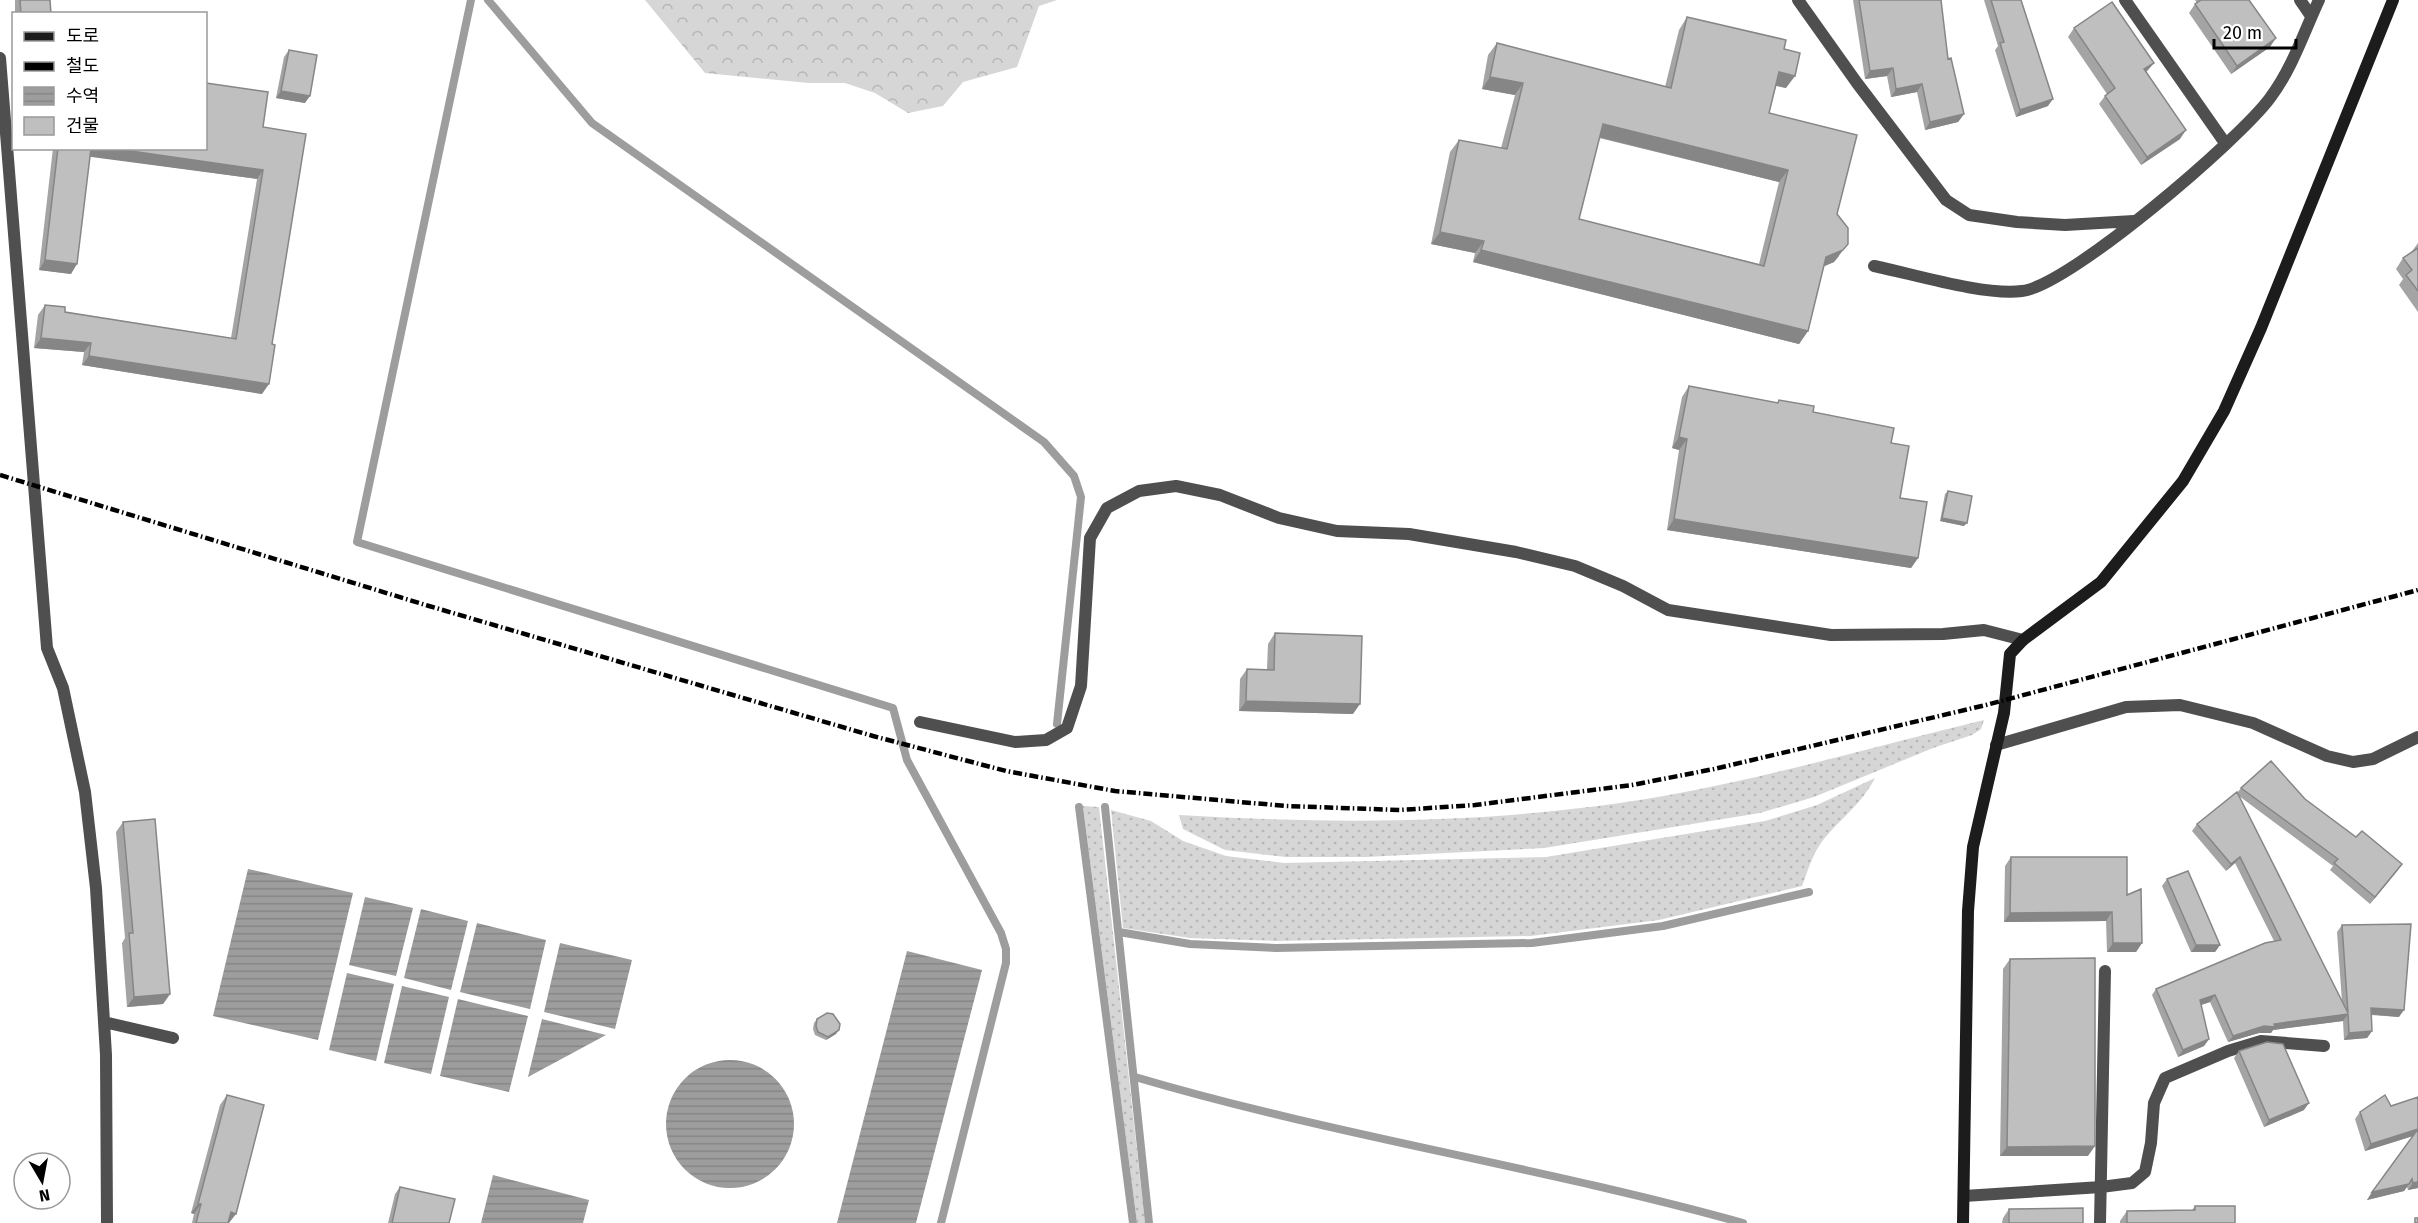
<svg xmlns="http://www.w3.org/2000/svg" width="2418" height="1223" font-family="'Fira Sans','Noto Sans KR',sans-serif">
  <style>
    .grass { fill: url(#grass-dots) }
    .forest { fill: url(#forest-crowns) }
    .water { fill: url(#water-rules) }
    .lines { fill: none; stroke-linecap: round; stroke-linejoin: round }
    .stream { stroke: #9d9d9d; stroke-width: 8 }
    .street { stroke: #4f4f4f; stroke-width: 12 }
    .secondary { stroke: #1c1c1c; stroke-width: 12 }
    .rail { stroke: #000; stroke-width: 4.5; stroke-dasharray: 9 3 1.5 3; stroke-linecap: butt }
    .wall { fill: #a4a4a4; fill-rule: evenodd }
    .shaded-wall { fill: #868686 }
    .building { fill: #bfbfbf; stroke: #868686; stroke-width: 1.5; fill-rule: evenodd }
  </style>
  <defs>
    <pattern id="grass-dots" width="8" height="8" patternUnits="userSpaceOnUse" patternTransform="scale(1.5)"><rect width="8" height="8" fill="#d6d6d6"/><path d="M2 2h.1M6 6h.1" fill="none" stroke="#b6b6b6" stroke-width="1.8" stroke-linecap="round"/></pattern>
    <pattern id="forest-crowns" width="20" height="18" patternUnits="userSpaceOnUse" patternTransform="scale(1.5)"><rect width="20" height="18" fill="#d6d6d6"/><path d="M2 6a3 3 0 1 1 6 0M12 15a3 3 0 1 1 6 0" fill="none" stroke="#b6b6b6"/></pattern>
    <pattern id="water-rules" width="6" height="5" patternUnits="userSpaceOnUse" patternTransform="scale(1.5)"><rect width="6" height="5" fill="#9d9d9d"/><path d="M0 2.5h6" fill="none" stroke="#858585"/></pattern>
  </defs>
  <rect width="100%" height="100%" fill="#fff"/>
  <path class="grass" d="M 1984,720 L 1981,729 L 1972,735 L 1933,748 L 1814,797 L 1760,813 L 1544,848 L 1366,857 L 1286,857 L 1225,850 L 1183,829 L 1179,815 C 1346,825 1514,824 1680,793 C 1782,774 1883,744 1984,720 Z
    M 1875,778 C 1859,810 1828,826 1814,855 C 1809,865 1806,876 1802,886 L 1659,920 L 1531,936 L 1276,941 L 1190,938 L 1123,928 L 1111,810 L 1151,821 L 1183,841 L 1226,856 L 1284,863 L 1546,857 L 1765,821 L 1817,805 Z
    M 1083,806 L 1099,807 L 1145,1223 L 1137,1223 Z"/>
  <path class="forest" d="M 645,0 L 1057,0 L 1039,6 L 1017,67 L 963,82 L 943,106 L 908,113 L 875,93 L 845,83 L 809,83 L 705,73 Z"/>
  <path class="water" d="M 248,869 L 353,893 L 318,1040 L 213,1016 Z
    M 365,897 L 413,908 L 396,976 L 349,965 Z
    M 421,909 L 468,921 L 451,990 L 404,978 Z
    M 477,923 L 546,940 L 530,1009 L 460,992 Z
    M 560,943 L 632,960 L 615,1029 L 544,1012 Z
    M 907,951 L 982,970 L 916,1223 L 837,1223 Z
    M 347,973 L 394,984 L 376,1061 L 329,1050 Z
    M 402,986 L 449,997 L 431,1074 L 384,1063 Z
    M 458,999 L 528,1016 L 509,1092 L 440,1076 Z
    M 542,1019 L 606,1035 L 528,1077 Z
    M666 1124a64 64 0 1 1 128 0a64 64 0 1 1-128 0Z
    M 493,1175 L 589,1200 L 583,1223 L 481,1223 Z"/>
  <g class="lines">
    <path class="stream" d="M 471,0 L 357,542 L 893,708 L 907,760 L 1001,933 L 1006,949 L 1006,963 L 941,1223
      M 488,0 L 592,123 L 1044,442 L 1074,476 L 1081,497 L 1057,724
      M 1079,807 L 1133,1223
      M 1105,807 L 1149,1223
      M 1119,932 L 1190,944 L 1276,948 L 1532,943 L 1663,926 L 1809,892
      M 1135,1077 C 1335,1136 1542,1167 1743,1223"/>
    <path class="street" d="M 1798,0 L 1857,83 L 1946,200 L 1969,215 L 2017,222 L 2065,225 L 2134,221
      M 2125,0 L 2225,143
      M 2300,0 L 2311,16
      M 0,58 L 47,648 L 63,688 L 85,792 L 96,888 L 106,1055 L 107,1223
      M 1874,266 C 1913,274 1985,296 2022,291 C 2069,286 2240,139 2270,98 C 2292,69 2304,32 2319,0
      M 920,722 L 1015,742 L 1046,740 L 1067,728 L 1081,686 L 1090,538 L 1107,508 L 1139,491 L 1176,486 L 1220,495 L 1279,518 L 1337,531 L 1409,534 L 1516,552 L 1575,566 L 1623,586 L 1668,610 L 1831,635 L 1943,634 L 1984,630 L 2023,640
      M 1996,745 L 2126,707 L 2180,705 L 2253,723 L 2327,756 L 2353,762 L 2373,759 L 2418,737
      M 104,1022 L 173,1038
      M 1964,1196 L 2101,1187 L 2132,1183 L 2145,1172 L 2151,1143 L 2154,1103 L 2165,1078 L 2228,1051 L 2261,1041 L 2324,1046
      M 2100,1223 L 2105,971"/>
    <path class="secondary" d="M 1963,1223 L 1968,911 L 1973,847 L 2004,713 L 2010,654 L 2023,640 L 2101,582 L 2183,481 L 2224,411 L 2261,328 L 2393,0"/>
    <path class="rail" d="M 0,475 L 429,606 L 873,736 L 1006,771 L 1115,791 L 1286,806 L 1400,810 L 1475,805 L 1632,785 L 1714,769 L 1986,705 L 2418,590"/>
  </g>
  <path class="wall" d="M 15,0 L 50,0 L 51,14 L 15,14 Z
    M 1853,0 L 1941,0 L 1948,59 L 1964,114 L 1958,122 L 1925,130 L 1917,92 L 1891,97 L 1887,76 L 1865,79 Z
    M 1984,0 L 2021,0 L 2048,106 L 2016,117 L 1995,50 L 1998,46 Z
    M 2195,0 L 2249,0 L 2270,47 L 2231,74 L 2189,13 L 2195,4 L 2197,3 Z
    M 1687,17 L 1784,49 L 1786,88 L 1776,86 L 1769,113 L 1837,214 L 1839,256 L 1834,262 L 1824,266 L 1808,331 L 1799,344 L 1473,262 L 1475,253 L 1431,244 L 1450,152 L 1459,140 L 1501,148 L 1515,95 L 1482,89 L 1488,55 L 1497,43 L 1665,87 L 1679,30 ZM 1599,138 L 1779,182 L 1759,264 L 1579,219 Z
    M 2074,28 L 2154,63 L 2146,72 L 2180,139 L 2141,165 L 2099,104 L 2105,96 L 2107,94 L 2068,37 Z
    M 289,50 L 305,103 L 276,98 L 284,57 Z
    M 263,127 L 306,134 L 262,394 L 82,365 L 84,352 L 34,348 L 38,315 L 45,305 L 65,312 L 231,338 L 257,179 L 90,156 L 71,274 L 39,270 L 53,148 L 206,148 Z
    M 2418,243 L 2418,312 L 2399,285 L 2403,279 L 2396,269 L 2403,258 L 2410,254 Z
    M 1689,386 L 1777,403 L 1779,400 L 1813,412 L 1891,443 L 1900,498 L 1918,558 L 1911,568 L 1667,530 L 1679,450 L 1672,448 L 1682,397 Z
    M 1948,491 L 1964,526 L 1940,521 L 1945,494 Z
    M 1275,633 L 1353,714 L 1239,711 L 1240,679 L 1247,669 L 1267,669 L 1268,644 Z
    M 2241,788 L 2305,799 L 2397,871 L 2370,904 L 2330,870 L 2333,866 L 2239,796 L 2342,1002 L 2337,932 L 2342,925 L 2399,1017 L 2371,1015 L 2372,1031 L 2367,1038 L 2344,1040 L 2343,1021 L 2273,1030 L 2271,1033 L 2259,1033 L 2228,1042 L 2210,1002 L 2201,1005 L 2209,1039 L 2204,1046 L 2178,1057 L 2152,995 L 2156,989 L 2274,941 L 2235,863 L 2226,871 L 2192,831 L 2197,824 L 2237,793 Z
    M 123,822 L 170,994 L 163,1004 L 127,1007 L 122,943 L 125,938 L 116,832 Z
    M 2011,857 L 2127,895 L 2142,943 L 2136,952 L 2107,952 L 2106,921 L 2004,922 L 2005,866 Z
    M 2167,879 L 2220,945 L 2215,952 L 2191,952 L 2162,886 Z
    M 2010,959 L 2088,1156 L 2000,1156 L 2003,969 Z
    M 817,1019 L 836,1034 L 826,1040 L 815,1035 L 813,1029 L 814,1023 Z
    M 2239,1051 L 2304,1110 L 2264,1127 L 2234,1058 Z
    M 227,1095 L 229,1223 L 192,1223 L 194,1214 L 191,1213 L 220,1105 Z
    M 2418,1097 L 2418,1188 L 2408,1190 L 2407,1187 L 2404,1191 L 2367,1200 L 2413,1136 L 2365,1151 L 2355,1119 L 2360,1112 L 2391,1106 Z
    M 400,1187 L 449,1223 L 388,1223 L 395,1194 Z
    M 2195,1206 L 2235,1223 L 2120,1223 L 2120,1221 L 2127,1211 L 2192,1210 Z
    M 2009,1209 L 2083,1223 L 2002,1223 L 2003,1218 Z"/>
  <path class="shaded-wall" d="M 2276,38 L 2270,47 L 2231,74 L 2237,66 Z
    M 2154,63 L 2147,71 L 2138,78 L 2144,69 Z
    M 1893,68 L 1887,76 L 1865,79 L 1870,71 Z
    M 1779,72 L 1795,76 L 1786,88 L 1770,84 Z
    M 1490,77 L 1523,83 L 1515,95 L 1482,89 Z
    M 1922,84 L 1917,92 L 1891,97 L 1896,89 Z
    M 281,91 L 310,96 L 305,103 L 276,98 Z
    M 2053,99 L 2048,106 L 2016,117 L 2020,110 Z
    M 1964,114 L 1958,122 L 1925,130 L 1930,122 Z
    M 1603,124 L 1788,170 L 1779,182 L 1594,136 Z
    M 2186,130 L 2180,139 L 2141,165 L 2147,157 Z
    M 89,148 L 110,148 L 263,170 L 257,179 L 84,156 Z
    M 1440,232 L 1484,241 L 1475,253 L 1431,244 Z
    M 1848,244 L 1834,262 L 1818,269 L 1826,257 Z
    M 1481,250 L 1808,331 L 1799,344 L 1473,262 Z
    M 45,260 L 77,264 L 71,274 L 39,270 Z
    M 41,338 L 91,343 L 84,352 L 34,348 Z
    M 89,356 L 269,384 L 262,394 L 82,365 Z
    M 1679,437 L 1687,439 L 1679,450 L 1672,448 Z
    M 1942,518 L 1967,523 L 1964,526 L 1940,521 Z
    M 1674,519 L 1918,558 L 1911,568 L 1667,530 Z
    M 1246,701 L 1360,704 L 1353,714 L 1239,711 Z
    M 2240,857 L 2235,863 L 2226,871 L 2231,864 Z
    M 2402,864 L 2397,871 L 2370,904 L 2375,897 Z
    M 2112,912 L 2106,921 L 2004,922 L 2010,913 Z
    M 2113,943 L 2142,943 L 2136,952 L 2107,952 Z
    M 2196,945 L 2220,945 L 2215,952 L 2191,952 Z
    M 170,994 L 163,1004 L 127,1007 L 134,997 Z
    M 2215,995 L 2210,1002 L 2195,1007 L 2200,1000 Z
    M 2371,1008 L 2404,1010 L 2399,1017 L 2366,1014 Z
    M 2348,1014 L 2343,1021 L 2273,1030 L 2271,1033 L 2259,1033 L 2228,1042 L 2233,1036 L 2264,1026 L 2274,1024 Z
    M 839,1030 L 836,1034 L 826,1040 L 828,1037 Z
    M 2372,1031 L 2367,1038 L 2344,1040 L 2349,1033 Z
    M 2209,1039 L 2204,1046 L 2178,1057 L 2183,1050 Z
    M 2309,1103 L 2304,1110 L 2264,1127 L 2269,1120 Z
    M 2418,1129 L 2413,1136 L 2365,1151 L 2371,1144 Z
    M 2095,1146 L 2088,1156 L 2000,1156 L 2007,1147 Z
    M 2418,1182 L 2418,1188 L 2408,1190 L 2413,1183 Z
    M 2409,1184 L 2404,1191 L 2367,1200 L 2372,1192 Z
    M 198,1204 L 201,1204 L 194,1214 L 191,1213 Z
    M 231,1212 L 236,1214 L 229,1223 L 225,1222 Z"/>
  <path class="building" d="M 20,0 L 50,0 L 51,14 L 21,14 Z
    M 1859,0 L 1941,0 L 1948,59 L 1951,58 L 1964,114 L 1930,122 L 1922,84 L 1896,89 L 1893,68 L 1870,71 Z
    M 1991,0 L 2021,0 L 2053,99 L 2020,110 L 2000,43 L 2004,42 Z
    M 2201,0 L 2249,0 L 2276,38 L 2237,66 L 2195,4 Z
    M 2112,2 L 2154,63 L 2144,69 L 2186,130 L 2147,157 L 2105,96 L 2115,88 L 2074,28 Z
    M 1687,17 L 1786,40 L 1784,49 L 1800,53 L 1795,76 L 1779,72 L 1769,113 L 1857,135 L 1837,214 L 1848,228 L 1848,244 L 1843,250 L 1826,257 L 1808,331 L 1481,250 L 1484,241 L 1440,232 L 1459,140 L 1507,149 L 1523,83 L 1490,77 L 1497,43 L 1671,88 ZM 1603,124 L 1788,170 L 1764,266 L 1579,219 Z
    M 289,50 L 317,55 L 310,96 L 281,91 Z
    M 206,83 L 268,92 L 263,127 L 306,134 L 272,344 L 275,345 L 269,384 L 89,356 L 91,343 L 41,338 L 45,305 L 65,307 L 65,312 L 236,339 L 263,170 L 110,148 L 206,148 Z
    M 58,148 L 91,148 L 77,264 L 45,260 Z
    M 2418,248 L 2418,291 L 2406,275 L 2412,270 L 2403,258 Z
    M 1689,386 L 1778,403 L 1779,400 L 1814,406 L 1813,412 L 1894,428 L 1891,443 L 1909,446 L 1900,498 L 1927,502 L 1918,558 L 1674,519 L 1687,439 L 1679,437 Z
    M 1948,491 L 1972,496 L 1967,523 L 1942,518 Z
    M 1275,633 L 1362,636 L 1360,704 L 1246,701 L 1247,669 L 1274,670 Z
    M 2271,761 L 2305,799 L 2356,837 L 2362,831 L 2402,864 L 2375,897 L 2334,863 L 2338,859 L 2241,788 Z
    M 2237,792 L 2348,1013 L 2342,925 L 2411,924 L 2404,1010 L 2371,1008 L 2372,1031 L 2349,1033 L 2348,1014 L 2274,1024 L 2275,1027 L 2264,1026 L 2233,1036 L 2215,995 L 2200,1000 L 2209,1039 L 2183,1050 L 2156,989 L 2265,943 L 2281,940 L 2240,857 L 2231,864 L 2197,824 Z
    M 155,819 L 170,994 L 134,997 L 129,933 L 133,933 L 123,822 Z
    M 2011,857 L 2127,857 L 2127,895 L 2141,889 L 2142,943 L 2113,943 L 2112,912 L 2010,913 Z
    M 2188,871 L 2220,945 L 2196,945 L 2167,879 Z
    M 2095,958 L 2095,1146 L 2007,1147 L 2010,959 Z
    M 827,1013 L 833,1014 L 840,1024 L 839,1030 L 828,1037 L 818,1032 L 816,1026 L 817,1019 Z
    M 2267,1042 L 2283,1044 L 2309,1103 L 2269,1120 L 2239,1051 Z
    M 227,1095 L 264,1105 L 236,1214 L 231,1212 L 228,1223 L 196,1223 L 201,1204 L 198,1204 Z
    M 2385,1095 L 2391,1106 L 2418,1097 L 2418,1182 L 2413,1183 L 2412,1179 L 2409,1184 L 2372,1192 L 2418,1129 L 2371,1144 L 2360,1112 Z
    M 400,1187 L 455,1199 L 449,1223 L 392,1223 Z
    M 2195,1206 L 2235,1206 L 2235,1223 L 2127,1223 L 2127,1211 L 2195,1210 Z
    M 2083,1208 L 2083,1223 L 2009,1223 L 2009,1209 Z
    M 2415,1218 L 2418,1218 L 2418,1223 L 2415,1223 Z"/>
  <rect x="12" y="12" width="195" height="138" fill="#ffffff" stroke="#999999" stroke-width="1.5"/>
  <rect x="24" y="32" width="30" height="9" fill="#1c1c1c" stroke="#999999" stroke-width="1.5"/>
  <text x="66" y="42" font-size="18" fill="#000000">도로</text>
  <rect x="24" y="62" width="30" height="9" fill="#000000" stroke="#999999" stroke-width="1.5"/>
  <text x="66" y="72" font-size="18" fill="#000000">철도</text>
  <rect x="24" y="87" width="30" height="18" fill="url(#water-rules)" stroke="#999999" stroke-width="1.5"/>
  <text x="66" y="102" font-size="18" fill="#000000">수역</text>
  <rect x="24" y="117" width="30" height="18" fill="#bfbfbf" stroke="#999999" stroke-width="1.5"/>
  <text x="66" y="132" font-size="18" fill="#000000">건물</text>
  <g transform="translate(42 1181) rotate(170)"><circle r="28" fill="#ffffff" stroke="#999999" stroke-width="1.5"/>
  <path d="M0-4.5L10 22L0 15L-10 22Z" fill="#000000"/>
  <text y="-9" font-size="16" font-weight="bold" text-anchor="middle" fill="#000000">N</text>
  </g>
  <path d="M2214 39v9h82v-9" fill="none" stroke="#000000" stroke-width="3"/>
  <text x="2223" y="39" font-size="18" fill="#000000" stroke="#ffffff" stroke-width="4.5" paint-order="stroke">20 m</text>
</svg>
